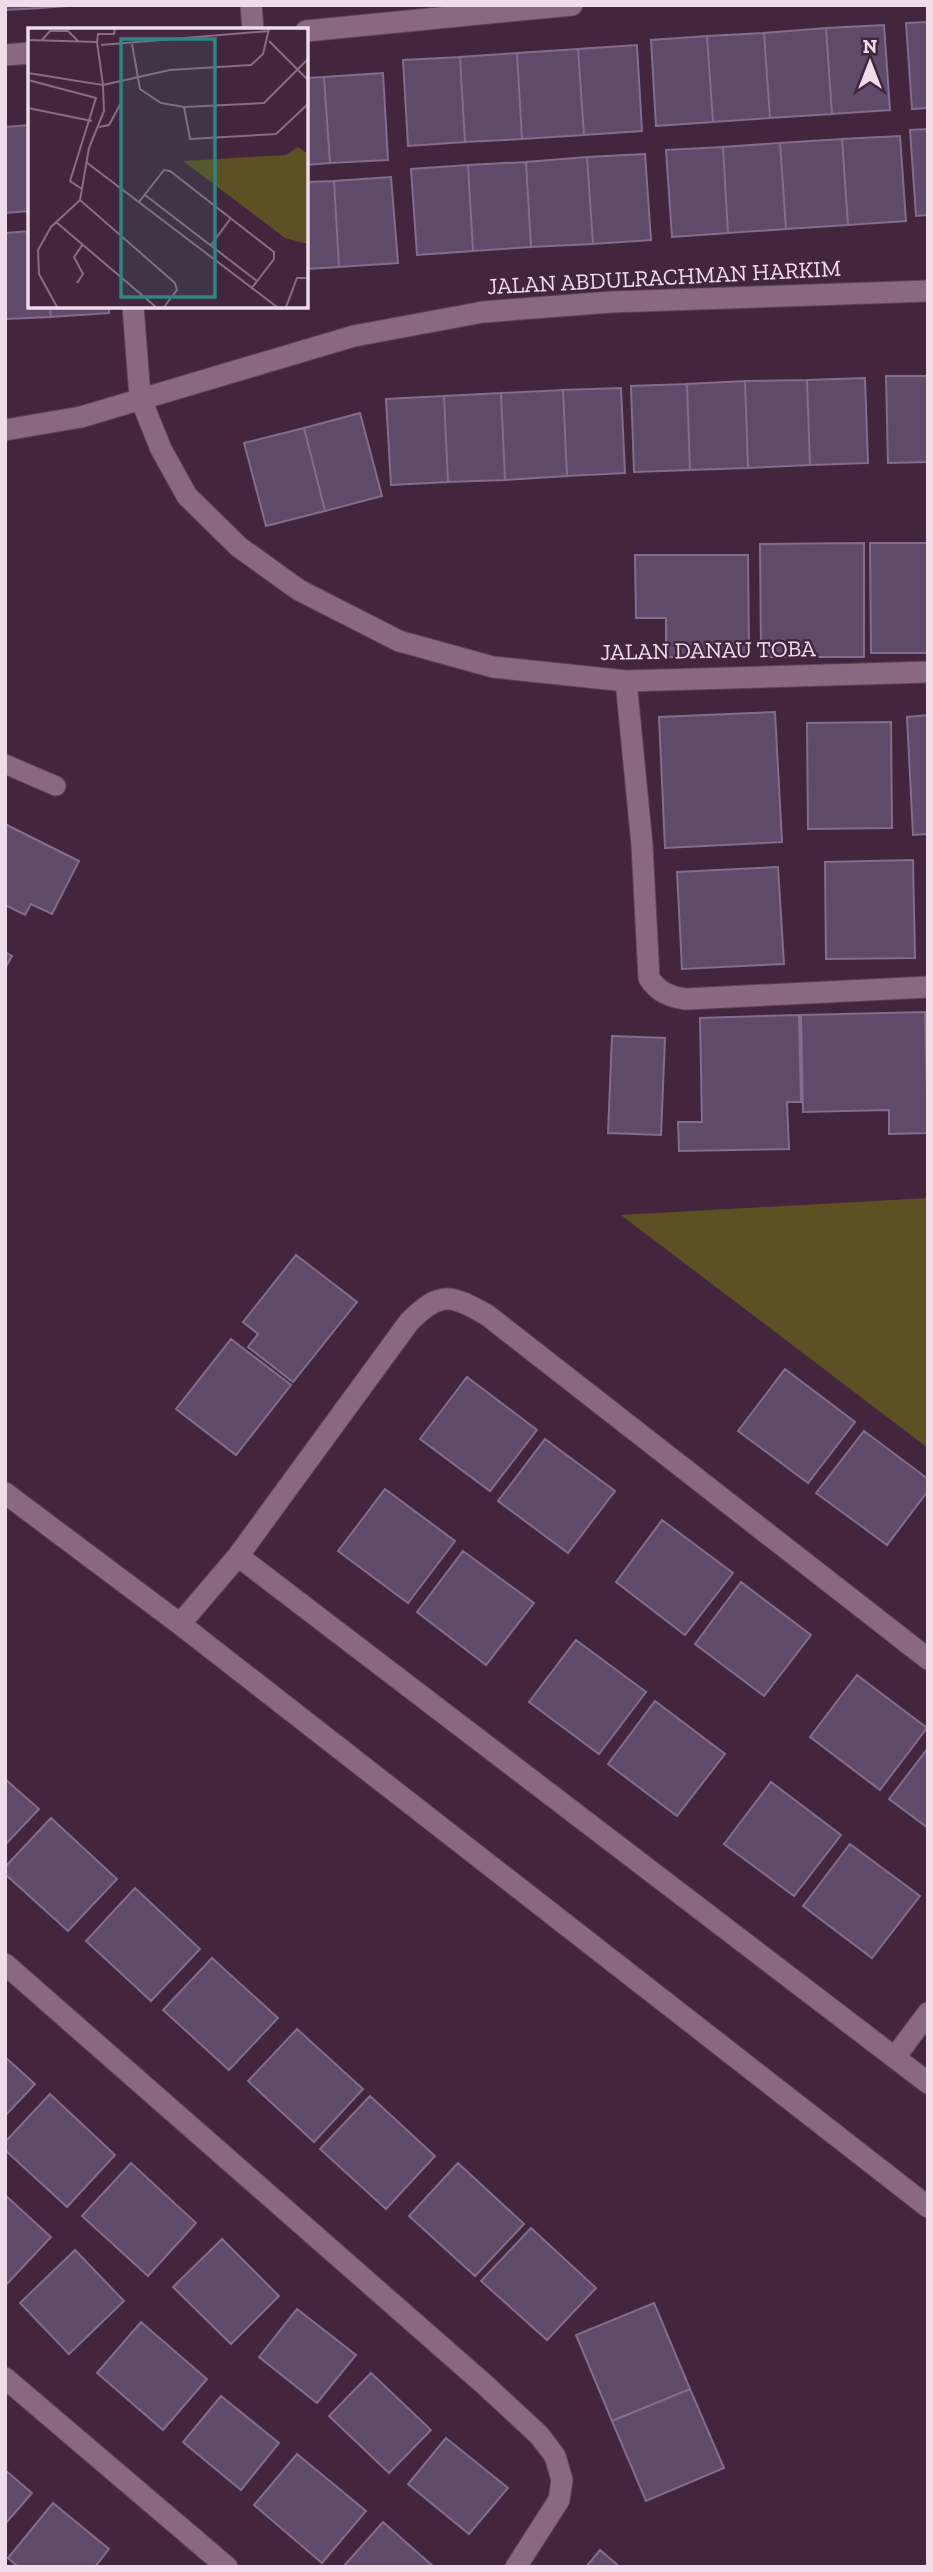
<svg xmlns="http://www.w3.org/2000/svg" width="933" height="2572" font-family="'Zilla Slab',serif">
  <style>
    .green { fill: #5d5123 }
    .building { fill: #5f4a69; stroke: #836c8e; stroke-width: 2 }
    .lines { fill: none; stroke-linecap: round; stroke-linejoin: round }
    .lane-casing { stroke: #5c4357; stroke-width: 21 }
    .street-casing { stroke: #5c4357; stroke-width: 23 }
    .lane { stroke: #896882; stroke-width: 19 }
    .street { stroke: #896882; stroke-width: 21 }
    .labels { text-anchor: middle; stroke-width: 5; stroke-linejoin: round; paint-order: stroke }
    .street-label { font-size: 23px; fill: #efdbea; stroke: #43263d }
    .inset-road { fill: none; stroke: #886e82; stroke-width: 2 }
    .view { fill: #318581; fill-opacity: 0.15; stroke: #318581; stroke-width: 3.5 }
    .inset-edge { fill: none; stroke: #efdbea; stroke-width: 3.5 }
  </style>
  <rect width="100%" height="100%" fill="#43263d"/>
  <path class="green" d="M 928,1198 L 928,1448 L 621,1215 Z"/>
  <path class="building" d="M 5,5 L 41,5 L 41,8 L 5,10 Z
    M 41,5 L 81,5 L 41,8 Z
    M 928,22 L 928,108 L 912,109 L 906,23 Z
    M 884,25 L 890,110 L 832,114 L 826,28 Z
    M 826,28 L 832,114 L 770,118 L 764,33 Z
    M 764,33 L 770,118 L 713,122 L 707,36 Z
    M 707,36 L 713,122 L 656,126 L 651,40 Z
    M 637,45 L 642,131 L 584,135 L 578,49 Z
    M 578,49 L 584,135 L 522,139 L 517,53 Z
    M 517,53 L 522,139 L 465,142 L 460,57 Z
    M 460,57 L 465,142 L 408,146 L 403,60 Z
    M 383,73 L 388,160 L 330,163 L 324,77 Z
    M 324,77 L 330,163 L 306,165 L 306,78 Z
    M 30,125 L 30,211 L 5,213 L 5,127 Z
    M 928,129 L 928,215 L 916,216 L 910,130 Z
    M 900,136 L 906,221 L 848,225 L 842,139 Z
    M 842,139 L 848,225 L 786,229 L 780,143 Z
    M 780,143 L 786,229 L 728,233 L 723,147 Z
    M 723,147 L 728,233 L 672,237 L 666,150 Z
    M 645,154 L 651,240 L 593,244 L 587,157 Z
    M 587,157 L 593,244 L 531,247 L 526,162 Z
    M 526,162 L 531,247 L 473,251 L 468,165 Z
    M 468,165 L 473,251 L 417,255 L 411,169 Z
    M 391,177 L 398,263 L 339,267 L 334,181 Z
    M 334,181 L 339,267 L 306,269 L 306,182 Z
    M 30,231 L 30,306 L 50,306 L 51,317 L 5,319 L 5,233 Z
    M 50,306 L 109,306 L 109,313 L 51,317 Z
    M 886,376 L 928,376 L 928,462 L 888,463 Z
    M 865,378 L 868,463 L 810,465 L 807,380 Z
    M 807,380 L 810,465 L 748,468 L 745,381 Z
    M 745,381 L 748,468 L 690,470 L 687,384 Z
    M 687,384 L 690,470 L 634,472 L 631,386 Z
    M 621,388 L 625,473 L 567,476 L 563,390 Z
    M 563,390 L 567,476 L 505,480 L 501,393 Z
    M 501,393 L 505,480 L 448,482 L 444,396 Z
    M 444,396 L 448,482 L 391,485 L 386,399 Z
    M 360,413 L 382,496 L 325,511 L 304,428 Z
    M 304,428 L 325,511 L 266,526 L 244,443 Z
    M 864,543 L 864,657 L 761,657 L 760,544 Z
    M 870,543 L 928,543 L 928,653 L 871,653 Z
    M 635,555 L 748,555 L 749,656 L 666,657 L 666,618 L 636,618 Z
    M 775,712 L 782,842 L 665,848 L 659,717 Z
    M 928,715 L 928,834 L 913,835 L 907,717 Z
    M 891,722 L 892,828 L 808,829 L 807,723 Z
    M 5,824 L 79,861 L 52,914 L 31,904 L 25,915 L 5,905 Z
    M 913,860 L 915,958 L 826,959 L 825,862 Z
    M 778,867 L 784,964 L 682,969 L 677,872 Z
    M 5,952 L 12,956 L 5,968 Z
    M 925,1012 L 928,1133 L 889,1134 L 889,1110 L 803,1112 L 801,1015 Z
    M 799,1015 L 801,1102 L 787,1102 L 789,1149 L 679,1151 L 678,1122 L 702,1122 L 700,1018 Z
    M 612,1036 L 665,1038 L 661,1135 L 608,1133 Z
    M 296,1255 L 357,1302 L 293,1382 L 248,1347 L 258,1334 L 243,1322 Z
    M 231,1339 L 291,1385 L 236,1455 L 176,1409 Z
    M 785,1369 L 855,1422 L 808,1483 L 738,1431 Z
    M 467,1377 L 537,1430 L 490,1491 L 420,1439 Z
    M 864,1431 L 928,1479 L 928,1491 L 887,1545 L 816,1493 Z
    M 545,1439 L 615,1491 L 568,1553 L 498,1501 Z
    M 385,1489 L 455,1541 L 408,1603 L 338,1551 Z
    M 662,1520 L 733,1573 L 685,1635 L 616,1582 Z
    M 463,1551 L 534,1603 L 486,1665 L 417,1612 Z
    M 741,1582 L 811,1635 L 764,1696 L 695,1644 Z
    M 576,1640 L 646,1692 L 599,1754 L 529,1702 Z
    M 857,1675 L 927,1728 L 880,1790 L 810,1737 Z
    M 655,1701 L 725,1754 L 677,1816 L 608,1764 Z
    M 928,1748 L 928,1828 L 889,1799 Z
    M 5,1779 L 39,1809 L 5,1845 Z
    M 771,1782 L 841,1835 L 794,1896 L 724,1844 Z
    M 51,1818 L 117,1879 L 68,1931 L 5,1874 L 5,1867 Z
    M 850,1844 L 920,1896 L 872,1958 L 803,1906 Z
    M 135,1888 L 200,1949 L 151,2001 L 86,1941 Z
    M 212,1958 L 278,2018 L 229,2070 L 163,2010 Z
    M 297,2029 L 363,2089 L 314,2142 L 248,2081 Z
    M 5,2057 L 35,2084 L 5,2116 Z
    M 50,2094 L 115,2155 L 67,2207 L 5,2150 L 5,2142 Z
    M 370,2096 L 435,2156 L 386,2209 L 320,2149 Z
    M 131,2163 L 196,2223 L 148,2276 L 82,2216 Z
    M 458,2163 L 524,2224 L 475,2276 L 409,2216 Z
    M 5,2195 L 51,2237 L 5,2286 Z
    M 531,2228 L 596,2288 L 547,2340 L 481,2281 Z
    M 222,2239 L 279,2296 L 231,2344 L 173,2287 Z
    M 75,2250 L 124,2301 L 69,2354 L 20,2303 Z
    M 654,2303 L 690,2389 L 612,2421 L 576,2335 Z
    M 297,2309 L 356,2355 L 317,2403 L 259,2357 Z
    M 141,2322 L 207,2379 L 163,2430 L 97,2373 Z
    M 371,2373 L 431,2430 L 389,2473 L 329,2416 Z
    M 690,2389 L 724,2468 L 646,2501 L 612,2421 Z
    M 221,2396 L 279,2443 L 241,2490 L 183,2442 Z
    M 446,2438 L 508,2488 L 469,2534 L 408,2484 Z
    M 297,2454 L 366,2511 L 322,2563 L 254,2505 Z
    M 5,2470 L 32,2493 L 5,2524 Z
    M 53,2503 L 109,2549 L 95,2567 L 18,2567 L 8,2558 Z
    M 383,2522 L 434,2567 L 343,2567 Z
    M 600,2550 L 620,2567 L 586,2567 Z"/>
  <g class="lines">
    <g class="lane-casing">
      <path id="lane" d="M 5,764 L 56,786"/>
    </g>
    <g class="street-casing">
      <path id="street" d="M 251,5 L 253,30
        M 306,31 L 572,5
        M 5,55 L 30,53
        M 133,306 L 140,397 L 161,449 L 187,496 L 239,547 L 299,590 L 399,641 L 493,667 L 626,681 L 928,672
        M 5,430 L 81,417 L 354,336 L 483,312 L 611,302 L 928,291
        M 626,681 L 642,845 L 649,978 C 658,992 670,997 686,999 L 928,987
        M 5,1493 L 180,1624 L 928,2207
        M 238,1556 L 928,2083
        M 180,1624 L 238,1556 L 409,1322 C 440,1291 450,1294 487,1315 L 928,1659
        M 5,1964 L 484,2384 L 539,2435 L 555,2456 L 562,2480 L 559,2500 L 516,2567
        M 895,2057 L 928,2013
        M 5,2378 L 227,2567"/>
    </g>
    <use href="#lane" class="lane"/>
    <use href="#street" class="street"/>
  </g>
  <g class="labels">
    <g class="street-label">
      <text transform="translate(664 277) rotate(-3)" y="8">JALAN ABDULRACHMAN HARKIM</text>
      <text transform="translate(708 650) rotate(-1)" y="8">JALAN DANAU TOBA</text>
    </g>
  </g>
  <g transform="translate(28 28)">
    <rect width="280" height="280" fill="#43263d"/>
    <path d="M 270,119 L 280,126 L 280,216 L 257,210 L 155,133 L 258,127 Z" fill="#5d5123"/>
    <path class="inset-road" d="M 0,12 L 69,14 L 75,57 L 142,42 L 223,37 L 235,26 L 241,1M 13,13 L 22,3 L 40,3 L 50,13M 241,13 L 280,52M 69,14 L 70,6 L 86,6 L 87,1M 104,16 L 112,61 L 133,75 L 156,79 L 236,75 L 280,31M 73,17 L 241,3M 0,45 L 75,57 L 76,83 L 61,120 L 52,172M 0,52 L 68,70 L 42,153 L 54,161M 156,79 L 162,111 L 248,106 L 280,76M 0,80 L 64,93M 71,99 L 81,97 L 93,75M 58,134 L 249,279M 117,167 L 229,253M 111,174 L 136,142 L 142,143 L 246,224 L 246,231 L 223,261M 28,194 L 128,279M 183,217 L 203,190M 49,255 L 55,246 L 46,229 L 55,216M 29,279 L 11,246 L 10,222 L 23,199 L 52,172 L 147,255 L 149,262 L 136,279M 258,279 L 269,250 L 280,250"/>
    <path class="view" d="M 93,11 L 187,11 L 187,269 L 93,269 Z"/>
    <rect width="280" height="280" class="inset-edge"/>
  </g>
  <rect width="933" height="2572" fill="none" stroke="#efdbea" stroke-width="14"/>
  <g transform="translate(870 63)" stroke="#43263d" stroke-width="5" paint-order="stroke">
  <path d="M0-5L12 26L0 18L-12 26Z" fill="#efdbea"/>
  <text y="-10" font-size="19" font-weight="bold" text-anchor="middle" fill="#efdbea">N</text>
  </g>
</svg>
